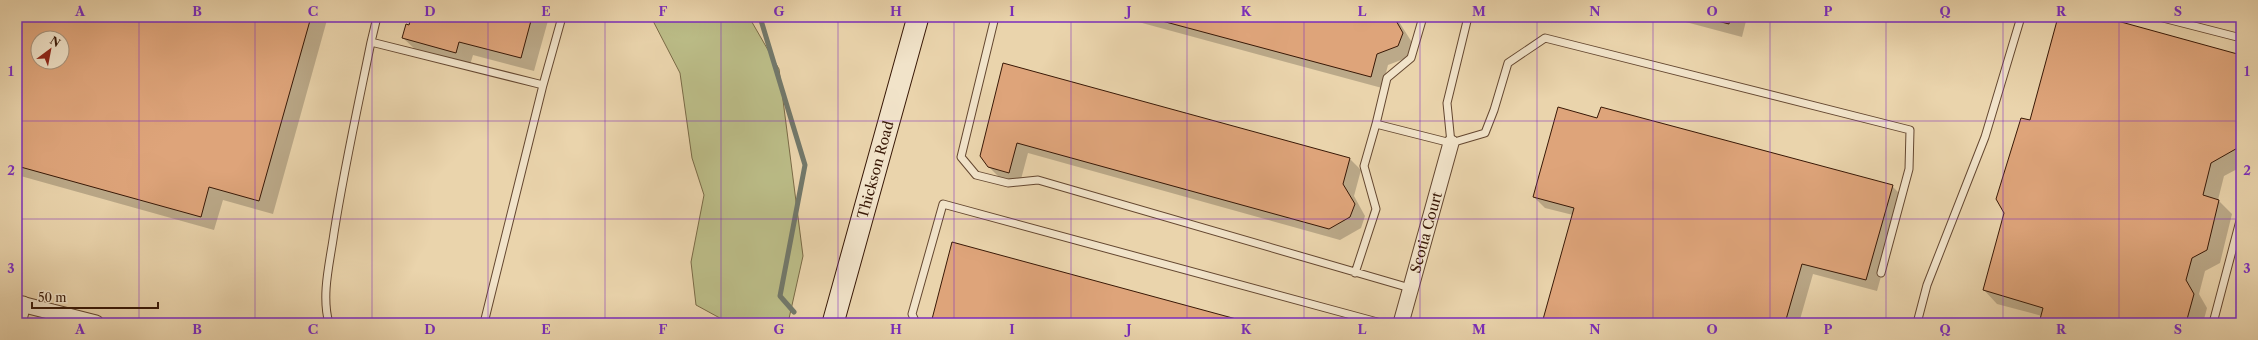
<svg xmlns="http://www.w3.org/2000/svg" width="2258" height="340" font-family="'Libre Caslon Text',serif">
  <style>
    .green { fill: #bbbc87; stroke: #7a6a46 }
    .shadow { fill: #0003; fill-rule: evenodd }
    .lines { fill: none; stroke-linecap: round; stroke-linejoin: round }
    .stream { stroke: #72786a; stroke-width: 5 }
    .building { fill: #dea47a; stroke: #381806; fill-rule: evenodd }
    .lane-casing { stroke: #644730; stroke-width: 9 }
    .street-casing { stroke: #644730; stroke-width: 17 }
    .secondary-casing { stroke: #381806; stroke-width: 23 }
    .lane { stroke: #f1e3c9; stroke-width: 7 }
    .street { stroke: #f1e3c9; stroke-width: 15 }
    .secondary { stroke: #f1e3c9; stroke-width: 21 }
    .grid { fill: none; stroke: #7b2cbf; stroke-width: 1; stroke-opacity: 0.55 }
    .labels { text-anchor: middle; stroke-width: 3.5; stroke-linejoin: round; paint-order: stroke }
    .street-label { font-size: 14px; fill: #381806; stroke: #f1e3c9 }
    .neatline { fill: none; stroke: #7b2cbf; stroke-width: 1.5 }
    .grid-label { font-size: 13px; text-anchor: middle; font-weight: bold; fill: #7b2cbf }
  </style>
  <rect width="100%" height="100%" fill="#ead4ac"/>
  <filter id="stains"><feTurbulence type="fractalNoise" baseFrequency=".005" numOctaves="4"/><feColorMatrix values="0 0 0 0 .2 0 0 0 0 .09 0 0 0 0 .02 0 0 0 .5 -.17"/></filter>
  <radialGradient id="worn" r=".72"><stop offset=".6" stop-color="#630" stop-opacity="0"/><stop offset="1" stop-color="#630" stop-opacity=".3"/></radialGradient>
  <path class="green" d="M 651,17 L 749,17 L 779,69 L 803,256 L 788,323 L 729,323 L 696,305 L 691,262 L 704,195 L 692,158 L 680,73 Z"/>
  <path class="shadow" d="M 17,17 L 324,17 L 327,20 L 273,214 L 223,200 L 214,230 L 17,175 ZM 38,38 L 62,38 L 62,62 L 38,62 Z
    M 412,17 L 425,17 L 439,21 L 440,17 L 549,17 L 534,71 L 473,55 L 470,65 L 417,51 L 403,38 Z
    M 1120,17 L 1396,17 L 1413,44 L 1409,57 L 1388,65 L 1382,88 Z
    M 1667,17 L 1747,17 L 1742,37 Z
    M 2059,17 L 2099,17 L 2241,56 L 2241,167 L 2224,176 L 2218,200 L 2232,214 L 2220,263 L 2205,271 L 2199,294 L 2207,308 L 2203,323 L 2040,323 L 2042,316 L 1997,304 L 1984,290 Z
    M 1004,64 L 1350,159 L 1361,170 L 1354,196 L 1365,216 L 1361,228 L 1340,240 L 1028,153 L 1020,183 L 1000,178 L 989,167 Z
    M 1598,119 L 1892,186 L 1903,197 L 1877,291 L 1813,274 L 1799,323 L 1543,323 L 1573,215 L 1545,208 L 1534,197 Z"/>
  <g class="lines">
    <path class="stream" d="M 760,17 L 805,165 L 780,296 L 794,312"/>
  </g>
  <path class="building" d="M 17,17 L 311,17 L 259,201 L 209,187 L 201,217 L 17,166 ZM 38,38 L 62,38 L 62,62 L 38,62 Z
    M 411,17 L 429,17 L 438,20 L 439,17 L 532,17 L 521,58 L 459,42 L 456,53 L 402,38 L 406,24 L 409,25 Z
    M 1147,17 L 1394,17 L 1403,33 L 1398,46 L 1377,54 L 1371,77 Z
    M 1702,17 L 1730,17 L 1729,24 Z
    M 2058,17 L 2103,17 L 2241,55 L 2241,146 L 2211,163 L 2203,195 L 2219,200 L 2207,250 L 2192,258 L 2186,280 L 2194,294 L 2186,323 L 2039,323 L 2043,308 L 1983,290 L 2004,213 L 1996,199 L 2021,118 L 2030,120 Z
    M 1003,63 L 1350,158 L 1343,184 L 1355,204 L 1350,217 L 1329,229 L 1017,143 L 1009,173 L 988,167 L 980,156 Z
    M 1558,107 L 1597,118 L 1601,107 L 1893,185 L 1866,280 L 1802,264 L 1785,323 L 1542,323 L 1574,208 L 1533,197 Z
    M 952,242 L 1251,323 L 931,323 Z"/>
  <g class="lines">
    <g class="lane-casing">
      <path id="lane" d="M 377,17 L 371,42 L 543,85 L 562,17
        M 995,17 L 961,157 L 976,175 L 1008,183 L 1038,180 L 1410,288
        M 2159,17 L 2241,38
        M 1376,124 L 1387,78 L 1411,58 L 1423,17
        M 1451,143 L 1447,103 L 1468,17
        M 1355,273 L 1376,209 L 1364,166 L 1376,124 L 1451,143 L 1485,133 L 1494,110 L 1508,63 L 1545,38 L 1910,130 L 1909,169 L 1881,273
        M 329,323 C 321,295 330,262 334,233 C 344,169 358,106 371,42
        M 484,323 L 543,85
        M 916,323 L 912,314 L 943,204 L 1381,323
        M 1917,323 L 1927,285 L 1985,137 L 2021,17
        M 2213,323 L 2241,217"/>
    </g>
    <g class="street-casing">
      <g id="street">
        <path d="M 17,303 L 96,323"/>
        <path d="M 18,323 L 23,304"/>
        <path id="s1" d="M 1401,323 L 1451,143"/>
      </g>
    </g>
    <g class="secondary-casing">
      <g id="secondary">
        <path id="s2" d="M 833,323 L 918,17"/>
      </g>
    </g>
    <use href="#lane" class="lane"/>
    <use href="#street" class="street"/>
    <use href="#secondary" class="secondary"/>
  </g>
  <path class="grid" d="M 139,17 L 139,323M 255,17 L 255,323M 372,17 L 372,323M 488,17 L 488,323M 605,17 L 605,323M 721,17 L 721,323M 838,17 L 838,323M 954,17 L 954,323M 1071,17 L 1071,323M 1187,17 L 1187,323M 1304,17 L 1304,323M 1420,17 L 1420,323M 1537,17 L 1537,323M 1653,17 L 1653,323M 1770,17 L 1770,323M 1886,17 L 1886,323M 2003,17 L 2003,323M 2119,17 L 2119,323M 17,121 L 2241,121M 17,219 L 2241,219"/>
  <g class="labels">
    <g class="street-label">
      <text dy="5" stroke="none"><textPath href="#s2" startOffset="159">Thickson Road</textPath></text>
      <text dy="5" stroke="none"><textPath href="#s1" startOffset="94">Scotia Court</textPath></text>
    </g>
  </g>
  <rect width="2258" height="340" fill="none" stroke="#ead4ac" stroke-width="44"/>
  <g transform="translate(50 50) rotate(32)"><circle r="19" fill="#f1e3c9" stroke="#a7927b"/>
  <path d="M0-3L7 15L0 10L-7 15Z" fill="#8f2418"/>
  <text y="-6" font-size="11" font-weight="bold" text-anchor="middle" fill="#381806">N</text>
  </g>
  <path d="M32 302v6h126v-6" fill="none" stroke="#381806" stroke-width="2"/>
  <text x="38" y="302" font-size="12" fill="#381806" stroke="#f1e3c9" stroke-width="3" paint-order="stroke">50 m</text>
  <rect x="22" y="22" width="2214" height="296" class="neatline"/>
  <g class="grid-label">
    <text x="80" y="16">A</text>
    <text x="197" y="16">B</text>
    <text x="313" y="16">C</text>
    <text x="430" y="16">D</text>
    <text x="546" y="16">E</text>
    <text x="663" y="16">F</text>
    <text x="779" y="16">G</text>
    <text x="896" y="16">H</text>
    <text x="1012" y="16">I</text>
    <text x="1129" y="16">J</text>
    <text x="1246" y="16">K</text>
    <text x="1362" y="16">L</text>
    <text x="1479" y="16">M</text>
    <text x="1595" y="16">N</text>
    <text x="1712" y="16">O</text>
    <text x="1828" y="16">P</text>
    <text x="1945" y="16">Q</text>
    <text x="2061" y="16">R</text>
    <text x="2178" y="16">S</text>
    <text x="11" y="76">1</text>
    <text x="2247" y="76">1</text>
    <text x="11" y="175">2</text>
    <text x="2247" y="175">2</text>
    <text x="11" y="273">3</text>
    <text x="2247" y="273">3</text>
    <text x="80" y="334">A</text>
    <text x="197" y="334">B</text>
    <text x="313" y="334">C</text>
    <text x="430" y="334">D</text>
    <text x="546" y="334">E</text>
    <text x="663" y="334">F</text>
    <text x="779" y="334">G</text>
    <text x="896" y="334">H</text>
    <text x="1012" y="334">I</text>
    <text x="1129" y="334">J</text>
    <text x="1246" y="334">K</text>
    <text x="1362" y="334">L</text>
    <text x="1479" y="334">M</text>
    <text x="1595" y="334">N</text>
    <text x="1712" y="334">O</text>
    <text x="1828" y="334">P</text>
    <text x="1945" y="334">Q</text>
    <text x="2061" y="334">R</text>
    <text x="2178" y="334">S</text>
  </g>
  <rect width="100%" height="100%" filter="url(#stains)"/>
  <rect width="100%" height="100%" fill="url(#worn)"/>
</svg>
